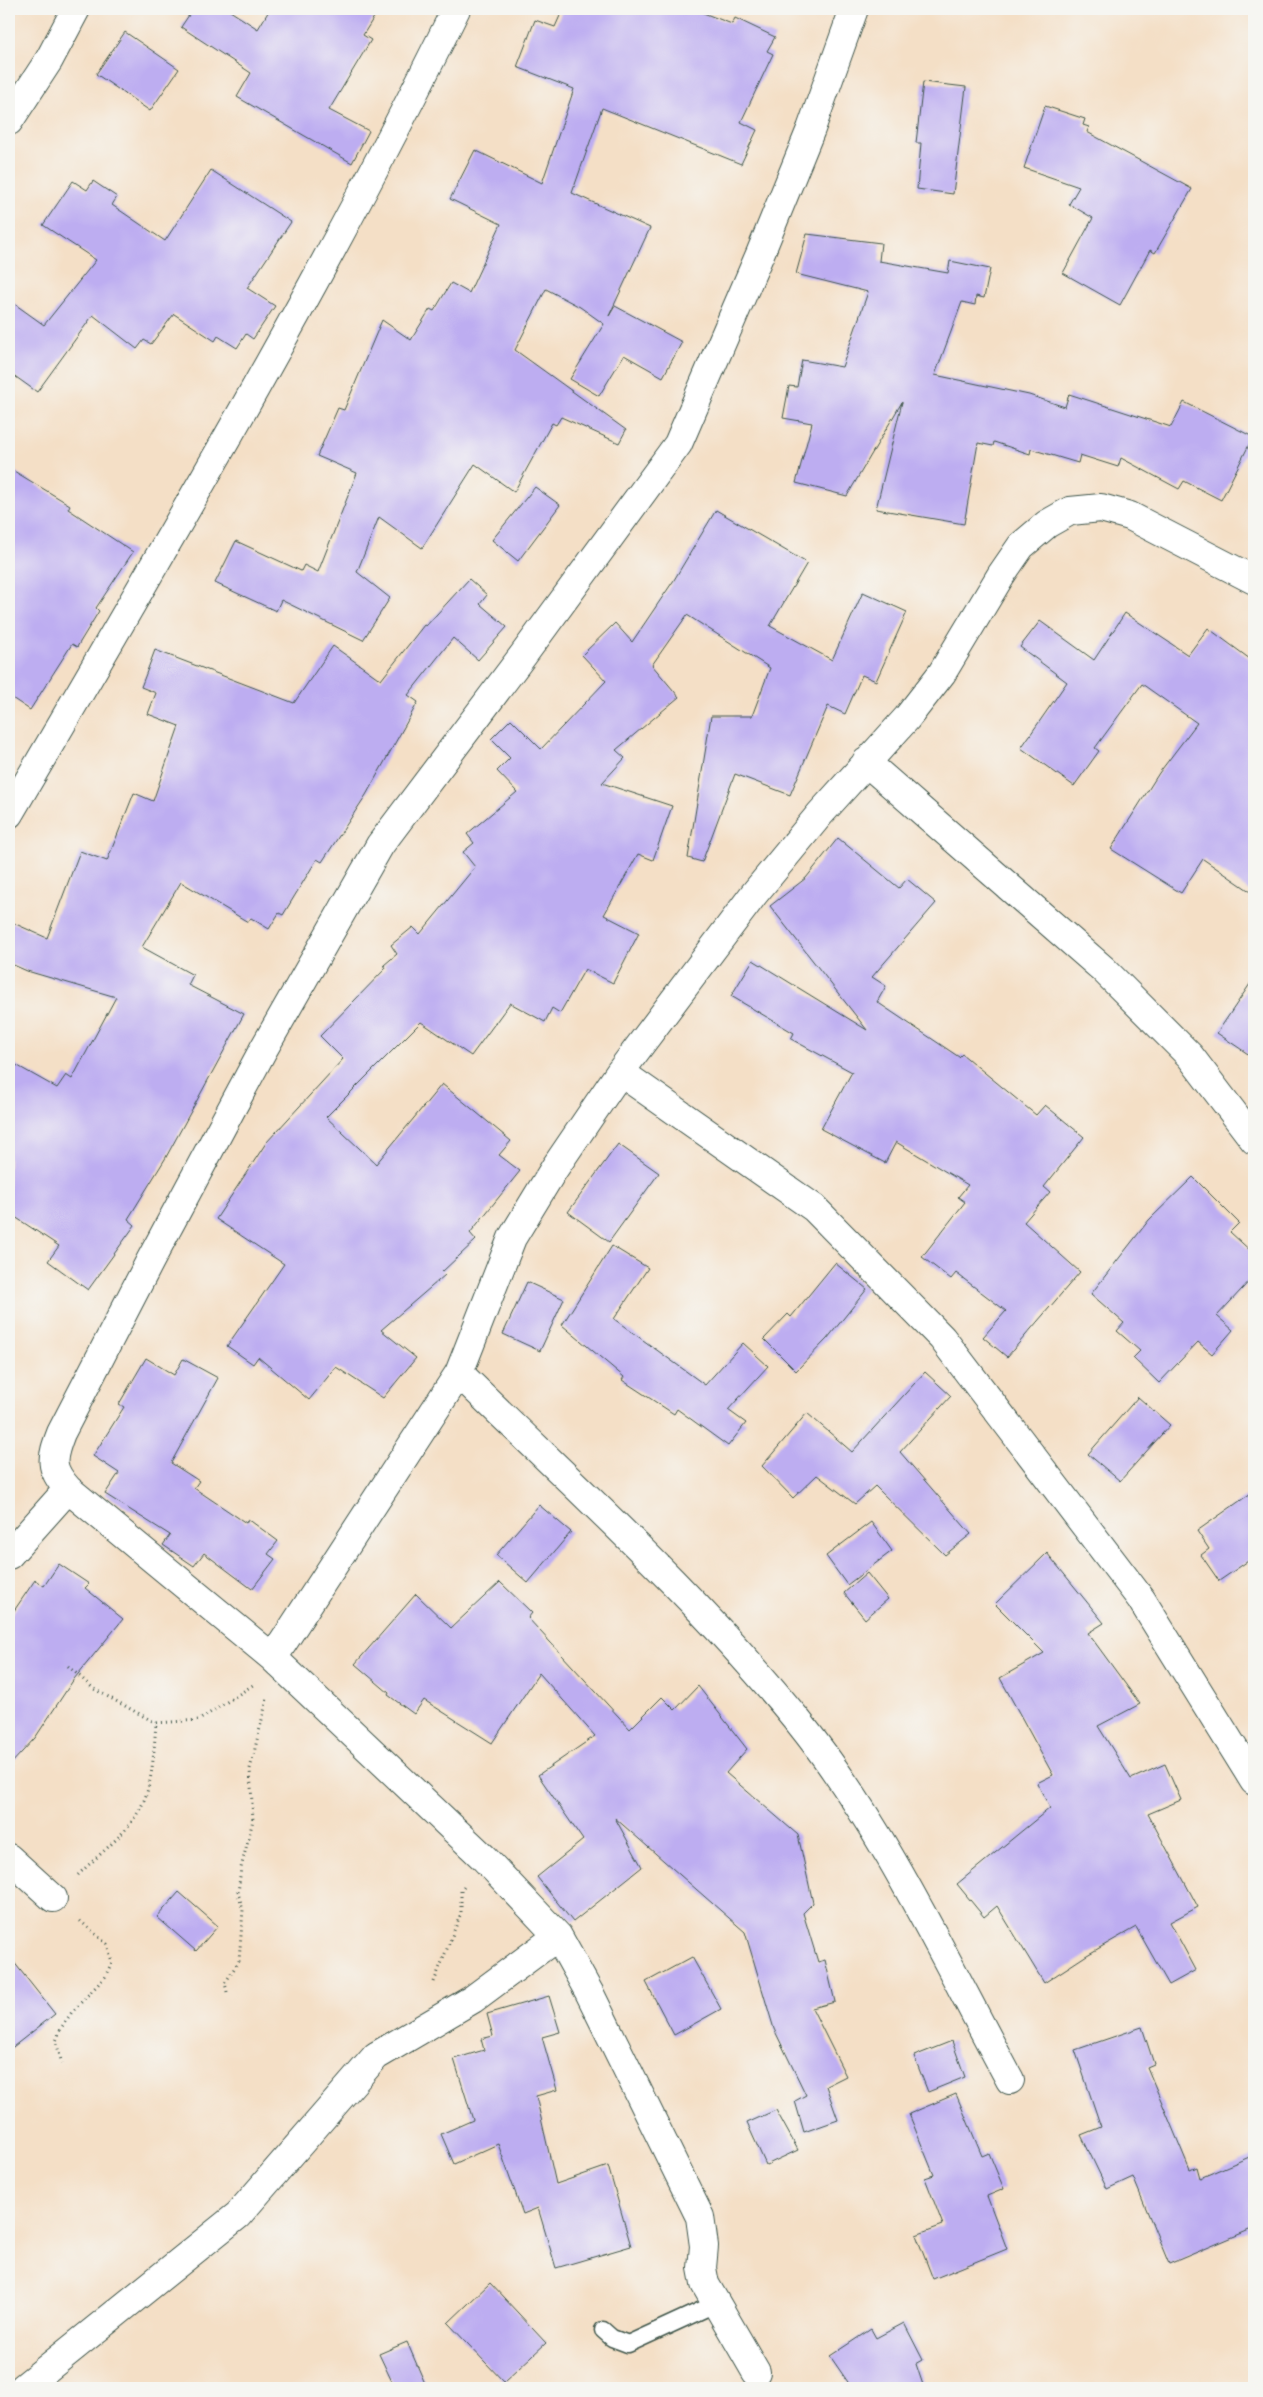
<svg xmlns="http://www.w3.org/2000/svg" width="1263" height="2397" font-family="'Old Standard TT',serif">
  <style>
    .building { fill: #bdadf1 }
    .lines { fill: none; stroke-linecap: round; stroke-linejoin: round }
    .service-casing { stroke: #3f554a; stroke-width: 19 }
    .minor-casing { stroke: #3f554a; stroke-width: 30 }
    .path { stroke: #3f554a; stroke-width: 3; stroke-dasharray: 1 4; stroke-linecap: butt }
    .service { stroke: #fff; stroke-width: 16 }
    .minor { stroke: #fff; stroke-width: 28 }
  </style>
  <rect width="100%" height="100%" fill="#f6f6f2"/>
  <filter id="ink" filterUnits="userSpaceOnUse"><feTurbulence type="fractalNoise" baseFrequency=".02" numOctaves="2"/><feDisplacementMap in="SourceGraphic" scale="10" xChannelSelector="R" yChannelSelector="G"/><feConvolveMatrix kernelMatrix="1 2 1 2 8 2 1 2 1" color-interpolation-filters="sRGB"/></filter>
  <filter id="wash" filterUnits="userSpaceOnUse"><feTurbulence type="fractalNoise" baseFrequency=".0096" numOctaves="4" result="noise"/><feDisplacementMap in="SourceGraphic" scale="20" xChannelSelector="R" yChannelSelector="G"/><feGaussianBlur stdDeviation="1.12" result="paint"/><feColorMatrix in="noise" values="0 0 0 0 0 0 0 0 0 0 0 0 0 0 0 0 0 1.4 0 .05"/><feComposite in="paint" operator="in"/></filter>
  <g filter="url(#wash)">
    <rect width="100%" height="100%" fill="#f4dfc6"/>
    <g id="blocks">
      <path class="building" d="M 193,9 L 227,9 L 258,29 L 270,9 L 379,9 L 363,35 L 371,40 L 329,110 L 369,131 L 352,163 L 237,97 L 251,73 L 181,27 Z
        M 563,9 L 693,9 L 732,24 L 735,18 L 775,37 L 767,51 L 773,54 L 741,122 L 757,130 L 741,164 L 602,108 L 572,193 L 650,228 L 609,316 L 615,306 L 682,342 L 663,377 L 624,355 L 599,396 L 570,379 L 604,324 L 580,307 L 546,289 L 515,350 L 626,430 L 619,443 L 561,417 L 556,425 L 552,423 L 514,492 L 475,464 L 422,548 L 379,517 L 357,572 L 390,598 L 363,640 L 281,600 L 276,611 L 215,583 L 236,541 L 301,571 L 304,565 L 318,572 L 357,473 L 317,456 L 338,408 L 344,410 L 382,320 L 411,340 L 430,309 L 434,311 L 451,283 L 469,293 L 501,224 L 450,199 L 475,150 L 542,183 L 574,89 L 517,67 L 535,20 L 555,27 Z
        M 125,32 L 179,69 L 150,111 L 96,74 Z
        M 923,82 L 966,87 L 953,194 L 917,189 L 921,143 L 916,143 Z
        M 1045,106 L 1085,119 L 1083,125 L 1089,127 L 1087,132 L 1192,189 L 1155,253 L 1150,250 L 1120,305 L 1063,273 L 1093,218 L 1069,204 L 1079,187 L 1024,168 Z
        M 211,170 L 291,222 L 247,288 L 275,306 L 253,339 L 246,334 L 237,348 L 218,336 L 215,341 L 174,314 L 151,344 L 144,340 L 137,349 L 93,315 L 37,392 L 9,372 L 9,300 L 44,325 L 96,260 L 43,225 L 73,181 L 87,190 L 93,181 L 117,197 L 112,205 L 165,241 Z
        M 807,234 L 881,243 L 879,261 L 948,273 L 950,261 L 990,269 L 984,298 L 976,296 L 975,305 L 962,302 L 935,375 L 1029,395 L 1065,407 L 1069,394 L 1171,427 L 1184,402 L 1253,437 L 1221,500 L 1184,481 L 1179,489 L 1121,458 L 1118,467 L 1080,455 L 1078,463 L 1031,449 L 1030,454 L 994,442 L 993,446 L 978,443 L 964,524 L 876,509 L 902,402 L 847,496 L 796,483 L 812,423 L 783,418 L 789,386 L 797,387 L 802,360 L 842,367 L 868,292 L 796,274 Z
        M 9,468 L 70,505 L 68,509 L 133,552 L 96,608 L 99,611 L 77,647 L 72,644 L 30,710 L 9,696 Z
        M 535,487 L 560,505 L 518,561 L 492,540 Z
        M 716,510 L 807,563 L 770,626 L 832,660 L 863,592 L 907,612 L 876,681 L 862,675 L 845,714 L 828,706 L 790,795 L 735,774 L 702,862 L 688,858 L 711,716 L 752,716 L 770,668 L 687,615 L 652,665 L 679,697 L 616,750 L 625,758 L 602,783 L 672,806 L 653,860 L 638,854 L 604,915 L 639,933 L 613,983 L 585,969 L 560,1013 L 552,1008 L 545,1022 L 510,1003 L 471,1056 L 421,1022 L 326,1117 L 376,1164 L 442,1084 L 511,1141 L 499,1155 L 520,1171 L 470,1233 L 476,1240 L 442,1272 L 445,1275 L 381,1330 L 416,1358 L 383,1398 L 336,1367 L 309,1400 L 258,1357 L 253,1364 L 227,1346 L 284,1264 L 216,1219 L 266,1143 L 343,1059 L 320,1036 L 386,968 L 384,965 L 397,954 L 391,945 L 413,927 L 420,934 L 475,867 L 463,852 L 474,843 L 467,834 L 517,792 L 497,771 L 510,758 L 491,739 L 511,719 L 541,749 L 606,681 L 582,655 L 615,623 L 632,642 L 674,580 Z
        M 469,579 L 487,595 L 480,604 L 507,627 L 478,660 L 453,638 L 408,695 L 418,702 L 366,795 L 322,862 L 317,859 L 283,915 L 279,913 L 269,929 L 251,918 L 248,922 L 181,882 L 142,947 L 193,975 L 188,985 L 244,1014 L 165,1159 L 128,1219 L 135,1225 L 88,1290 L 48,1261 L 59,1246 L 9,1213 L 9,1061 L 57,1088 L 66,1075 L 72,1079 L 116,997 L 27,971 L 9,963 L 9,921 L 47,938 L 80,851 L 107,861 L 134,793 L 153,801 L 179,726 L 148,714 L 156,693 L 141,687 L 155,650 L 294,703 L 333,646 L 381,680 L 424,625 L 426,626 Z
        M 1125,613 L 1188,655 L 1208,628 L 1254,662 L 1254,894 L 1203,859 L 1181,893 L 1111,849 L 1159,773 L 1197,723 L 1142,684 L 1095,748 L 1099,751 L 1074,786 L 1021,748 L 1067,682 L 1020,647 L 1040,621 L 1094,660 Z
        M 838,838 L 899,888 L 907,879 L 936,903 L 872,977 L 886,986 L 877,1002 L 959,1057 L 962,1054 L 1036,1115 L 1045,1105 L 1084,1137 L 1044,1187 L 1050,1192 L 1024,1222 L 1080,1272 L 1007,1357 L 983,1337 L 1006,1311 L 956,1273 L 951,1279 L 922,1257 L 965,1202 L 958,1197 L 968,1185 L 896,1142 L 885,1163 L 821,1129 L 852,1072 L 791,1039 L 794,1033 L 731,996 L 753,960 L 867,1030 L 770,906 L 806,878 Z
        M 1254,978 L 1254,1058 L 1217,1033 Z
        M 618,1144 L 659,1173 L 609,1242 L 568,1212 Z
        M 1193,1177 L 1239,1223 L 1230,1232 L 1254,1254 L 1254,1276 L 1217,1316 L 1233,1330 L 1212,1354 L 1198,1342 L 1159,1383 L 1133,1358 L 1140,1351 L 1117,1331 L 1124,1323 L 1091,1294 L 1149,1220 Z
        M 612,1246 L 648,1268 L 614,1319 L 705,1385 L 743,1343 L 768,1366 L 728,1410 L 746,1423 L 728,1446 L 677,1409 L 674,1414 L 622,1380 L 624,1377 L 562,1325 Z
        M 835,1263 L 867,1289 L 827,1339 L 796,1371 L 764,1339 L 788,1314 L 791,1317 Z
        M 527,1282 L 564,1299 L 540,1351 L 503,1334 Z
        M 146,1358 L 174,1375 L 183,1359 L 218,1378 L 171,1463 L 199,1481 L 194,1488 L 246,1523 L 248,1519 L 278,1541 L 268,1554 L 275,1559 L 252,1589 L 204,1553 L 194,1566 L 163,1545 L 170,1535 L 105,1494 L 119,1473 L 93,1456 L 124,1407 L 119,1404 Z
        M 925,1372 L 951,1396 L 900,1452 L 971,1534 L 945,1555 L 875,1486 L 855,1504 L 817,1475 L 793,1498 L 762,1466 L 807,1413 L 852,1452 Z
        M 1138,1397 L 1170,1425 L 1120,1481 L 1088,1454 Z
        M 1254,1491 L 1254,1557 L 1219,1581 L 1201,1555 L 1209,1549 L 1197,1531 Z
        M 539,1505 L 571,1532 L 528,1583 L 496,1555 Z
        M 871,1522 L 892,1551 L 847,1585 L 826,1556 Z
        M 1047,1553 L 1104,1623 L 1088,1633 L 1140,1704 L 1098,1726 L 1131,1779 L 1165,1764 L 1181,1800 L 1148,1814 L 1198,1907 L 1170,1922 L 1196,1970 L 1169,1985 L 1136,1927 L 1087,1955 L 1044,1983 L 997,1906 L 984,1917 L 957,1884 L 1050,1808 L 1037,1783 L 1053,1775 L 1000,1678 L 1044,1653 L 995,1604 Z
        M 59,1564 L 89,1584 L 85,1588 L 123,1619 L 74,1679 L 35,1738 L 9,1766 L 9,1618 L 35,1580 L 44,1586 Z
        M 867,1573 L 888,1599 L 865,1619 L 844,1593 Z
        M 500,1582 L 532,1613 L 528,1618 L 630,1729 L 662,1697 L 675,1710 L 698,1686 L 747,1749 L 726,1773 L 798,1835 L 813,1903 L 803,1913 L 818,1962 L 825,1960 L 835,2002 L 812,2008 L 846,2076 L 826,2086 L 838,2120 L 804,2132 L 795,2101 L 806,2095 L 774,2029 L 745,1932 L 615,1818 L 642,1867 L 573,1922 L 537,1877 L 583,1840 L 538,1775 L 595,1736 L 539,1673 L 492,1743 L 424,1700 L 414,1714 L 388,1695 L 389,1693 L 355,1664 L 416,1594 L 451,1628 Z
        M 179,1892 L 218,1926 L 196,1951 L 157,1917 Z
        M 9,1956 L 55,2014 L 9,2050 Z
        M 692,1957 L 721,2009 L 674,2035 L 646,1982 Z
        M 549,1996 L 560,2032 L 542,2037 L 557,2090 L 536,2096 L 556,2184 L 608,2166 L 631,2246 L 556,2268 L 538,2208 L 523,2214 L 498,2144 L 454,2164 L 441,2134 L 473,2120 L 454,2059 L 484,2050 L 481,2039 L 493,2036 L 487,2014 Z
        M 1142,2027 L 1154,2064 L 1147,2067 L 1190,2170 L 1197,2167 L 1200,2178 L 1254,2155 L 1254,2228 L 1169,2264 L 1133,2177 L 1107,2189 L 1081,2135 L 1101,2127 L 1075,2050 Z
        M 952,2041 L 965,2077 L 928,2092 L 914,2056 Z
        M 956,2094 L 982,2156 L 989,2153 L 1004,2189 L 987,2196 L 1007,2249 L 933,2279 L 916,2235 L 943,2225 L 925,2178 L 934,2175 L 909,2114 Z
        M 776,2110 L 798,2150 L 766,2165 L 747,2123 Z
        M 490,2283 L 546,2343 L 504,2382 L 448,2323 Z
        M 904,2323 L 923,2360 L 916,2364 L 924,2388 L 852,2388 L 830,2356 L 871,2329 L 876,2338 Z
        M 407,2342 L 427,2388 L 395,2388 L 379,2354 Z"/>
    </g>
  </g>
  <g filter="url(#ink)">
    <use href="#blocks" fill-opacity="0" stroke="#3f554a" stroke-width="1"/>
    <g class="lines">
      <g class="service-casing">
        <path id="service" d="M 603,2330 L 612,2338 L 628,2344 L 715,2304"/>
      </g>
      <g class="minor-casing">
        <path id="minor" d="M 9,121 L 49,60 L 76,9
          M 866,762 L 1103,969 L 1190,1056 L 1254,1140
          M 9,814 C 164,549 321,284 456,9
          M 620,1072 L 814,1208 L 942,1338 L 1141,1599 L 1254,1781
          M 459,1373 C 574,1486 696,1595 798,1721 C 885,1829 944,1958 1010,2080
          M 9,1555 L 68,1489
          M 273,1658 L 459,1373 L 512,1238 L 554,1169 L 620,1072 L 754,894 L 820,814 L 907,718 L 942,673 L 1001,575 L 1021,546 L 1047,524 L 1070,511 L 1101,508 L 1130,516 L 1254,580
          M 9,1858 L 53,1898
          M 756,2372 L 705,2284 L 702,2268 L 704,2246 L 700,2217 L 589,1992 L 558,1936 L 484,1858 L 273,1658 L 68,1489 C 49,1468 51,1459 61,1433 L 150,1261 L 263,1050 L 380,845 L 524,654 L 678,444 L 760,254 L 811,129 L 854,9
          M 23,2388 L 238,2215 L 376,2056 L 473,1999 L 558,1936"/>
      </g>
      <path class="path" d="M 68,1666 L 94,1689 L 156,1723
        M 78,1875 C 99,1854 127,1834 141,1807 C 153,1785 154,1748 156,1723 L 199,1720 L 253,1685
        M 434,1982 L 461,1913 L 461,1891 L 464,1887
        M 227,1992 L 225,1983 L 239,1961 L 243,1910 L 238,1893 L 241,1868 L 253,1820 L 250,1769 L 267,1699
        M 62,2064 L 56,2041 L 61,2028 L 72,2012 L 105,1977 L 112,1962 L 107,1944 L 78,1919"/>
      <use href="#service" class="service"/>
      <use href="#minor" class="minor"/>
    </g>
  </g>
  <rect width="1263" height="2397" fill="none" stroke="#f6f6f2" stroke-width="30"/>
</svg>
